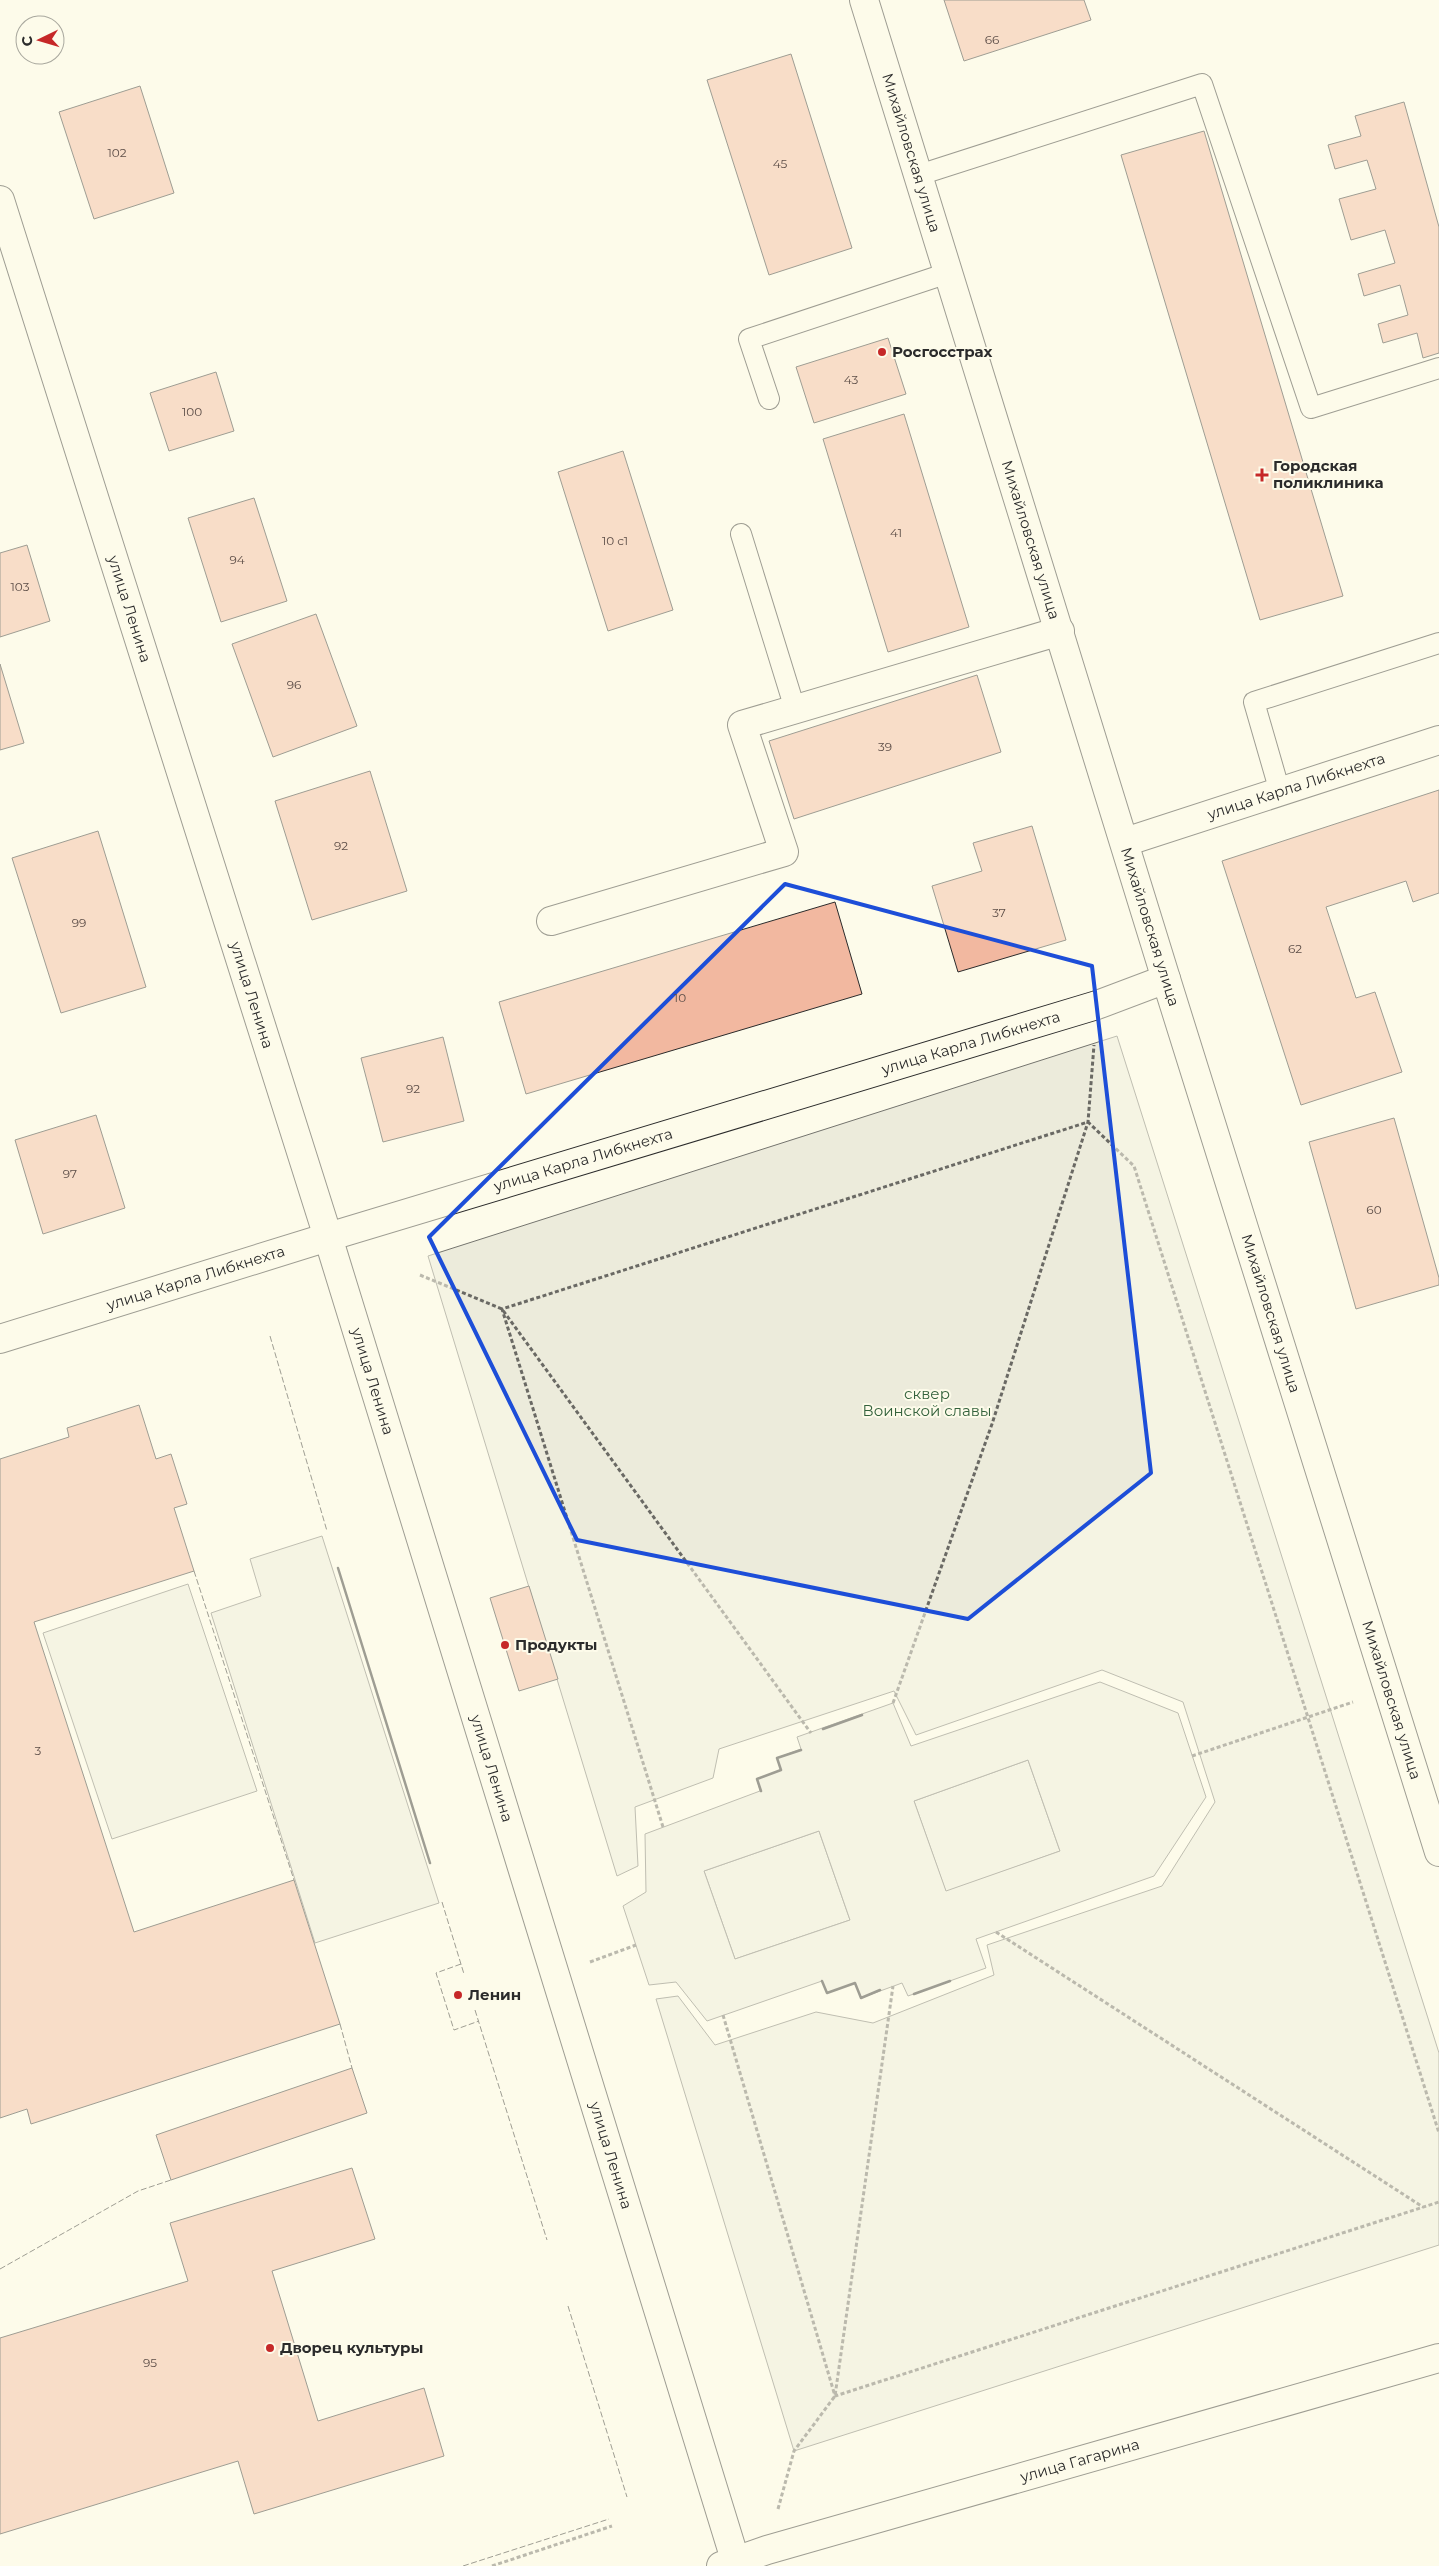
<svg xmlns="http://www.w3.org/2000/svg" width="1439" height="2566" font-family="Montserrat,sans-serif">
  <style>
    .green { fill: #ecebdb; stroke: #74746e }
    .parking { fill: #eceadb; stroke: #74746e; fill-rule: evenodd }
    .building { fill: #f2b8a0; stroke: #2b2b2b }
    .lines { fill: none; stroke-linecap: round; stroke-linejoin: round }
    .service-casing { stroke: #2b2b2b; stroke-width: 22 }
    .minor-casing { stroke: #2b2b2b; stroke-width: 30 }
    .tertiary-casing { stroke: #2b2b2b; stroke-width: 30 }
    .secondary-casing { stroke: #2b2b2b; stroke-width: 30 }
    .path { stroke: #6a6964; stroke-width: 3; stroke-dasharray: 4 2.5; stroke-linecap: butt }
    .service { stroke: #fdfbea; stroke-width: 20 }
    .minor { stroke: #fdfbea; stroke-width: 28 }
    .tertiary { stroke: #fdfbea; stroke-width: 28 }
    .secondary { stroke: #fdfbea; stroke-width: 28 }
    .fence { stroke: #2b2b2b; stroke-width: 1; stroke-dasharray: 6 2.5; stroke-linecap: butt }
    .wall { stroke: #2b2b2b; stroke-width: 2.5 }
    .marked { fill: none; stroke: #1d4ed8; stroke-width: 4; stroke-linejoin: round }
    .poi-dot { fill: #c62828; stroke: #fdfbea; stroke-width: 2 }
    .labels { text-anchor: middle; stroke-width: 4; stroke-linejoin: round; paint-order: stroke }
    .number-label { font-size: 12px; fill: #5d4e48 }
    .street-label { font-size: 15px; fill: #2b2b2b; stroke: #fdfbea }
    .poi-label { font-size: 15px; font-weight: bold; fill: #2b2b2b; stroke: #fdfbea; text-anchor: start }
    .park-label { font-size: 15px; fill: #34623c; stroke: #fdfbea }
  </style>
  <rect width="100%" height="100%" fill="#fdfbea"/>
  <path class="green" d="M 1117,1036 L 1439,2053 L 1439,2245 L 794,2451 L 656,1999 L 678,1996 L 715,2045 L 816,2012 L 873,2023 L 994,1975 L 987,1945 L 1162,1886 L 1215,1802 L 1183,1702 L 1102,1670 L 916,1735 L 894,1691 L 719,1749 L 713,1778 L 635,1807 L 638,1866 L 617,1876 L 428,1256 Z
    M 188,1584 L 257,1791 L 112,1839 L 43,1633 Z
    M 1028,1760 L 1060,1851 L 946,1892 L 914,1801 Z
    M 819,1831 L 850,1920 L 735,1959 L 704,1871 Z"/>
  <path class="parking" d="M 322,1536 L 439,1903 L 315,1943 L 211,1613 L 261,1596 L 250,1559 Z
    M 1100,1682 L 1178,1713 L 1206,1797 L 1154,1876 L 976,1939 L 986,1968 L 908,1996 L 902,1983 L 861,1998 L 855,1983 L 827,1993 L 822,1981 L 707,2021 L 676,1982 L 649,1985 L 623,1906 L 646,1892 L 645,1834 L 760,1791 L 757,1779 L 781,1770 L 777,1758 L 801,1749 L 797,1737 L 893,1703 L 911,1746 ZM 1028,1760 L 1060,1851 L 946,1891 L 914,1801 ZM 819,1831 L 850,1920 L 735,1959 L 704,1871 Z"/>
  <path class="building" d="M 944,0 L 1084,0 L 1091,20 L 964,61 Z
    M 791,54 L 852,248 L 769,275 L 707,80 Z
    M 140,86 L 174,193 L 94,219 L 59,112 Z
    M 1404,102 L 1439,227 L 1439,353 L 1423,358 L 1417,333 L 1383,343 L 1378,324 L 1408,315 L 1400,285 L 1364,296 L 1358,274 L 1395,263 L 1385,230 L 1351,240 L 1339,199 L 1376,189 L 1367,160 L 1335,169 L 1328,145 L 1361,136 L 1355,116 Z
    M 1204,131 L 1343,596 L 1260,620 L 1121,155 Z
    M 888,338 L 906,394 L 814,423 L 796,367 Z
    M 216,372 L 234,431 L 169,451 L 150,393 Z
    M 904,414 L 969,627 L 888,652 L 823,439 Z
    M 623,451 L 673,610 L 608,631 L 558,472 Z
    M 254,498 L 287,601 L 221,622 L 188,518 Z
    M 27,545 L 50,621 L 0,637 L 0,553 Z
    M 316,614 L 357,726 L 273,757 L 232,644 Z
    M 0,664 L 24,743 L 0,750 Z
    M 977,675 L 1001,752 L 794,819 L 769,741 Z
    M 370,771 L 407,891 L 312,920 L 275,801 Z
    M 1439,790 L 1439,893 L 1413,902 L 1406,881 L 1326,907 L 1356,998 L 1375,992 L 1402,1072 L 1301,1105 L 1222,861 Z
    M 1032,826 L 1066,940 L 958,972 L 932,886 L 982,871 L 973,843 Z
    M 98,831 L 146,987 L 61,1013 L 12,858 Z
    M 835,902 L 862,994 L 526,1094 L 499,1002 Z
    M 443,1037 L 464,1121 L 383,1142 L 361,1058 Z
    M 96,1115 L 125,1208 L 43,1234 L 15,1140 Z
    M 1394,1118 L 1439,1278 L 1439,1285 L 1356,1309 L 1309,1142 Z
    M 139,1405 L 156,1459 L 171,1454 L 187,1504 L 174,1508 L 194,1571 L 34,1622 L 134,1932 L 294,1880 L 340,2024 L 31,2124 L 27,2109 L 0,2118 L 0,1459 L 69,1437 L 67,1428 Z
    M 529,1586 L 558,1679 L 519,1691 L 490,1598 Z
    M 352,2068 L 367,2113 L 171,2180 L 156,2135 Z
    M 352,2168 L 375,2239 L 272,2271 L 318,2421 L 424,2388 L 444,2456 L 254,2514 L 238,2461 L 0,2534 L 0,2338 L 188,2281 L 170,2223 Z"/>
  <g class="lines">
    <g class="service-casing">
      <path id="service" d="M 919,175 L 1202,84 L 1311,408 L 1439,368
        M 769,399 L 749,339 L 948,273
        M 741,534 L 795,709
        M 1280,792 L 1254,702 L 1439,643"/>
    </g>
    <g class="minor-casing">
      <g id="minor">
        <path id="s1" d="M 1125,842 L 1439,740"/>
        <path d="M 551,921 L 784,852 L 742,725 L 1060,631"/>
        <path id="s2" d="M 328,1237 L 737,2566"/>
        <path id="s3" d="M 721,2566 L 767,2550 L 1439,2358"/>
      </g>
    </g>
    <g class="tertiary-casing">
      <g id="tertiary">
        <path id="s4" d="M 0,200 L 328,1237"/>
        <path id="s5" d="M 0,1339 L 328,1237 L 1097,1005 L 1166,979"/>
      </g>
    </g>
    <g class="secondary-casing">
      <g id="secondary">
        <path id="s6" d="M 864,0 L 1166,979 L 1439,1852"/>
      </g>
    </g>
    <path class="path" d="M 420,1275 L 502,1309 L 811,1733
      M 893,1703 L 992,1424 L 1088,1122 L 1094,1045
      M 1192,1756 L 1353,1702
      M 663,1827 L 502,1309 L 1088,1122 L 1134,1166 L 1439,2133
      M 996,1932 L 1423,2207
      M 590,1962 L 636,1945
      M 723,2015 L 835,2396 L 1439,2202
      M 778,2509 L 794,2451 L 835,2396 L 893,1986
      M 492,2566 L 612,2526"/>
    <use href="#service" class="service"/>
    <use href="#minor" class="minor"/>
    <use href="#tertiary" class="tertiary"/>
    <use href="#secondary" class="secondary"/>
    <path class="fence" d="M 270,1336 L 327,1531
      M 194,1571 L 294,1880
      M 442,1902 L 464,1974
      M 461,1964 L 436,1973 L 454,2030 L 479,2021
      M 475,2010 L 547,2240
      M 340,2024 L 352,2068
      M 0,2269 L 138,2191 L 171,2180
      M 568,2306 L 627,2497
      M 463,2566 L 609,2519"/>
    <path class="wall" d="M 338,1568 L 430,1863
      M 823,1729 L 862,1715
      M 761,1791 L 757,1779 L 781,1770 L 777,1758 L 801,1750
      M 822,1981 L 827,1993 L 855,1983 L 861,1998 L 880,1990
      M 914,1994 L 950,1981"/>
  </g>
  <path d="M0 0H1439V2566H0ZM 785,884 L 1092,966 L 1151,1473 L 968,1619 L 577,1540 L 429,1237 Z" fill="#fdfbea" fill-opacity=".55" fill-rule="evenodd"/>
  <path class="marked" d="M 785,884 L 1092,966 L 1151,1473 L 968,1619 L 577,1540 L 429,1237 Z"/>
  <g class="poi-dot">
    <circle cx="882" cy="352" r="5"/>
    <path d="M1259.5 467.5h5v5h5v5h-5v5h-5v-5h-5v-5h5z"/>
    <circle cx="505" cy="1645" r="5"/>
    <circle cx="458" cy="1995" r="5"/>
    <circle cx="270" cy="2348" r="5"/>
  </g>
  <g class="labels">
    <g class="number-label">
      <text x="992" y="44">66</text>
      <text x="117" y="157">102</text>
      <text x="780" y="168">45</text>
      <text x="851" y="384">43</text>
      <text x="192" y="416">100</text>
      <text x="896" y="537">41</text>
      <text x="615" y="545">10 с1</text>
      <text x="237" y="564">94</text>
      <text x="20" y="591">103</text>
      <text x="294" y="689">96</text>
      <text x="885" y="751">39</text>
      <text x="341" y="850">92</text>
      <text x="999" y="917">37</text>
      <text x="79" y="927">99</text>
      <text x="1295" y="953">62</text>
      <text x="680" y="1002">10</text>
      <text x="413" y="1093">92</text>
      <text x="70" y="1178">97</text>
      <text x="1374" y="1214">60</text>
      <text x="38" y="1755">3</text>
      <text x="150" y="2367">95</text>
    </g>
    <g class="street-label">
      <text dy="5" stroke="none"><textPath href="#s6" startOffset="160">Михайловская улица</textPath></text>
      <text dy="5" stroke="none"><textPath href="#s6" startOffset="565">Михайловская улица</textPath></text>
      <text dy="5" stroke="none"><textPath href="#s4" startOffset="429">улица Ленина</textPath></text>
      <text dy="5" stroke="none"><textPath href="#s1" startOffset="180">улица Карла Либкнехта</textPath></text>
      <text dy="5" stroke="none"><textPath href="#s6" startOffset="970">Михайловская улица</textPath></text>
      <text dy="5" stroke="none"><textPath href="#s4" startOffset="834">улица Ленина</textPath></text>
      <text dy="5" stroke="none"><textPath href="#s5" startOffset="1015">улица Карла Либкнехта</textPath></text>
      <text dy="5" stroke="none"><textPath href="#s5" startOffset="610">улица Карла Либкнехта</textPath></text>
      <text dy="5" stroke="none"><textPath href="#s5" startOffset="205">улица Карла Либкнехта</textPath></text>
      <text dy="5" stroke="none"><textPath href="#s6" startOffset="1375">Михайловская улица</textPath></text>
      <text dy="5" stroke="none"><textPath href="#s2" startOffset="151">улица Ленина</textPath></text>
      <text dy="5" stroke="none"><textPath href="#s6" startOffset="1780">Михайловская улица</textPath></text>
      <text dy="5" stroke="none"><textPath href="#s2" startOffset="556">улица Ленина</textPath></text>
      <text dy="5" stroke="none"><textPath href="#s2" startOffset="961">улица Ленина</textPath></text>
      <text dy="5" stroke="none"><textPath href="#s3" startOffset="374">улица Гагарина</textPath></text>
    </g>
    <g class="poi-label">
      <text x="892" y="357">Росгосстрах</text>
      <text x="1273" y="471">Городская<tspan x="1273" dy="17">поликлиника</tspan></text>
      <text x="515" y="1650">Продукты</text>
      <text x="468" y="2000">Ленин</text>
      <text x="280" y="2353">Дворец культуры</text>
    </g>
    <g class="park-label">
      <text x="927" y="1399">сквер<tspan x="927" dy="17">Воинской славы</tspan></text>
    </g>
  </g>
  <g transform="translate(40 40) rotate(265)"><circle r="24" fill="#fdfbea" stroke="#a9a89e"/>
  <path d="M0-4L9 19L0 12L-9 19Z" fill="#c62828"/>
  <text y="-8" font-size="14" font-weight="bold" text-anchor="middle" fill="#2b2b2b">С</text>
  </g>
</svg>
